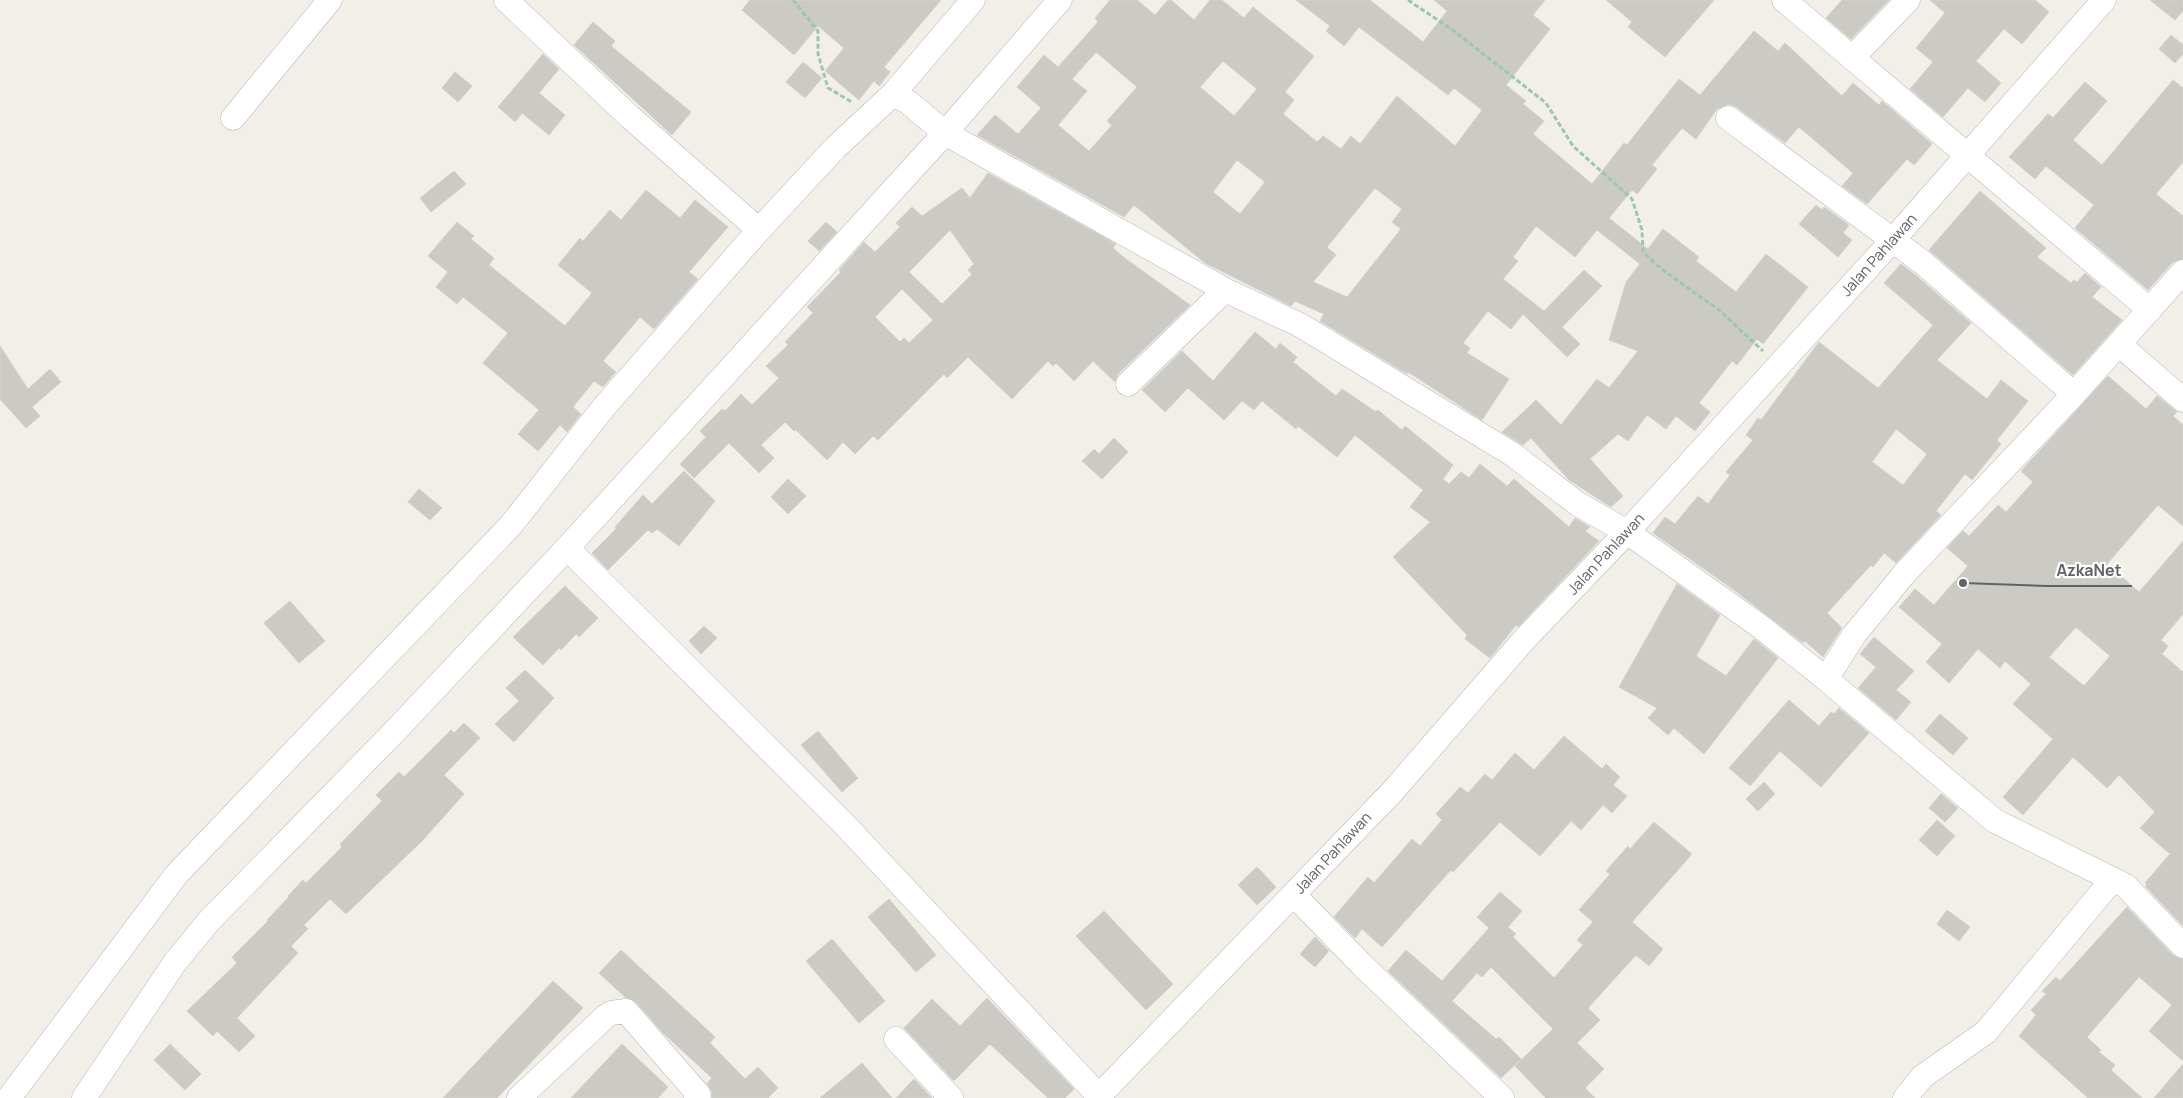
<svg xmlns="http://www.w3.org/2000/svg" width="2183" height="1098" font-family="Manrope,sans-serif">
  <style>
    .building { fill: #cccac5; stroke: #d6d1c6; fill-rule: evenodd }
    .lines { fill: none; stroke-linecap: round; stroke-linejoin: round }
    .minor-casing { stroke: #b5b8bc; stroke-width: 25 }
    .path { stroke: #9cc7a9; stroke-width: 3; stroke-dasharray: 5 2.5; stroke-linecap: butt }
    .minor { stroke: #fff; stroke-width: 24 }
    .labels { text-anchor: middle; stroke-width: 4.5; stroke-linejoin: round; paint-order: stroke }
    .street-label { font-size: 15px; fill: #5f6368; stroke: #fff }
    .leader { fill: none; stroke: #5f6368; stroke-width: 2 }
    .callout-dot { fill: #5f6368; stroke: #fff; stroke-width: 2 }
    .callout-label { font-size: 16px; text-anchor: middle; font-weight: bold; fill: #5f6368; stroke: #fff; stroke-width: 4.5; stroke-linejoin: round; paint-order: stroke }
  </style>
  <rect width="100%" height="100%" fill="#f1efe8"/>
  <path class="building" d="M 750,0 L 941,0 L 884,67 L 890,72 L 879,86 L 874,81 L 859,100 L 825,71 L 844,48 L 818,26 L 794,55 L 742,10 Z
    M 1110,0 L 1137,0 L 1155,15 L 1168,0 L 1171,0 L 1194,20 L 1210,0 L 1222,0 L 1244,18 L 1253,7 L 1314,56 L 1285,92 L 1294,100 L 1283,114 L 1317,142 L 1323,136 L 1341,149 L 1351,136 L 1360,144 L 1397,96 L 1455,146 L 1482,110 L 1454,88 L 1448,95 L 1359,27 L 1344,46 L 1326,31 L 1330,26 L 1296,0 L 1370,0 L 1423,42 L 1447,11 L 1434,0 L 1545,0 L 1533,15 L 1550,29 L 1506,85 L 1526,101 L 1523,104 L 1544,121 L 1533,134 L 1592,184 L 1624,143 L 1627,145 L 1679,79 L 1700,95 L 1754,31 L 1778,51 L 1785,43 L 1842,96 L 1853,83 L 1879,105 L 1882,101 L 1932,144 L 1914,165 L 1907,159 L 1867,204 L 1842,186 L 1853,173 L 1799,127 L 1785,143 L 1736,107 L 1729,104 L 1717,109 L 1696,139 L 1682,128 L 1652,165 L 1657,169 L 1637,194 L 1632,190 L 1609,218 L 1648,249 L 1663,229 L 1699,257 L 1696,261 L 1736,292 L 1766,254 L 1808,287 L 1763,344 L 1757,339 L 1737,365 L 1732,361 L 1699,403 L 1710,412 L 1695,431 L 1676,416 L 1666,429 L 1647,415 L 1628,441 L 1618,434 L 1590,459 L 1623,496 L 1611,507 L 1569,480 L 1531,438 L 1523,445 L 1502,432 L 1536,400 L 1561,425 L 1597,379 L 1609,388 L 1638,351 L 1609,340 L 1626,282 L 1640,264 L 1597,230 L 1575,257 L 1536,226 L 1513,257 L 1518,261 L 1503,279 L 1544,311 L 1584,270 L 1602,286 L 1562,327 L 1580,344 L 1567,357 L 1523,314 L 1511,329 L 1488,311 L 1463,343 L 1470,348 L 1467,353 L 1509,379 L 1482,420 L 1408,372 L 1407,374 L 1320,321 L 1324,314 L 1295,301 L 1291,306 L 1205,263 L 1134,205 L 1124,217 L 977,135 L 995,115 L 1018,134 L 1041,108 L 1017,87 L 1044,55 L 1058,67 L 1098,22 L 1095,18 ZM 1096,52 L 1137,87 L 1107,121 L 1112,125 L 1089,151 L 1058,125 L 1087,91 L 1072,79 ZM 1223,61 L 1257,89 L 1234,116 L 1200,87 ZM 1237,160 L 1265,182 L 1240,214 L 1213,192 ZM 1375,188 L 1402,209 L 1392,222 L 1401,229 L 1347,297 L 1313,282 L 1336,255 L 1327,247 Z
    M 1606,0 L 1714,0 L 1665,57 L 1628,27 L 1632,22 Z
    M 1842,0 L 1889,0 L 1851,39 L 1826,18 Z
    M 1930,0 L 2035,0 L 2049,12 L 2022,44 L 2004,29 L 1976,61 L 2001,83 L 1985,102 L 1968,88 L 1943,117 L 1910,89 L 1933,62 L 1916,48 L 1945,13 Z
    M 2150,0 L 2183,0 L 2183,11 L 2175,20 Z
    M 593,22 L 615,41 L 611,46 L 691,112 L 672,135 L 574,45 Z
    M 2171,35 L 2183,45 L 2183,54 L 2175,63 L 2159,49 Z
    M 543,54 L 559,69 L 539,93 L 565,115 L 549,135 L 522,113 L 515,122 L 498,107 Z
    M 803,62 L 822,78 L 805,98 L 786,82 Z
    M 455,72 L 472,86 L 458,102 L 442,88 Z
    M 2173,80 L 2183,88 L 2183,162 L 2156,194 L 2183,216 L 2183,259 L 2173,262 L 2148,290 L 2075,228 L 2094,205 L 2046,166 L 2035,179 L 2009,157 L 2048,114 L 2053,118 L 2085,82 L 2107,101 L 2073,140 L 2102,165 Z
    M 454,171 L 466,184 L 431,212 L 420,198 Z
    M 988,173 L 1116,244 L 1113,248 L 1126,259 L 1190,305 L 1118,374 L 1115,382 L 1093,361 L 1074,381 L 1056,363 L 1053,366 L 1048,361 L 1012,399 L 968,357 L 947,378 L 944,374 L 878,440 L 873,436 L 855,454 L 843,442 L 827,460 L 796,430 L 794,431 L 785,422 L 761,445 L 774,458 L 759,473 L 729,443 L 694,478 L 680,464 L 706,437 L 700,431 L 722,409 L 725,411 L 741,394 L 752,405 L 779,378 L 766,366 L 788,345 L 785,342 L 813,313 L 807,307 L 841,272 L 839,270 L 864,242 L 875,252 L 900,227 L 896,223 L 912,207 L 922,216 L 962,188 L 970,198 ZM 950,230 L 974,264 L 968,270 L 972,274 L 942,304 L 909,272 ZM 902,289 L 933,320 L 909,343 L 904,338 L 900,342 L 875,317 Z
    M 646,190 L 680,218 L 695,200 L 728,227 L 689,272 L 698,279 L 654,329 L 640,317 L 603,361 L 616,372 L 603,387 L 594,381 L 573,407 L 581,414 L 567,432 L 560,425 L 538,451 L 518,434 L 539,410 L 483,363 L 508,333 L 463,297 L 457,304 L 436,287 L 448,272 L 428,256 L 457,222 L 474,236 L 471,239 L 494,258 L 489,265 L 565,326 L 592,293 L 558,265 L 580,238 L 583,241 L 610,210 L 621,220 Z
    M 1980,191 L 2046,248 L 2037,257 L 2071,283 L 2074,280 L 2077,282 L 2085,273 L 2101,287 L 2092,297 L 2122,320 L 2073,375 L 1929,250 Z
    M 1816,205 L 1822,210 L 1824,207 L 1849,225 L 1843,233 L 1852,240 L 1838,257 L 1799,224 Z
    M 826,222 L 837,232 L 819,251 L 808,241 Z
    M 1901,264 L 1913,273 L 1971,323 L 1937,360 L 1987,399 L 2001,380 L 2028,401 L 1997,440 L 2001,444 L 1972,480 L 1965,474 L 1936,511 L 1941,515 L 1896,563 L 1884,553 L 1873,567 L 1871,565 L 1827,613 L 1842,628 L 1823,657 L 1805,641 L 1803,643 L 1734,590 L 1653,533 L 1665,517 L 1675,524 L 1698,496 L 1708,504 L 1730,475 L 1726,472 L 1753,440 L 1746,435 L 1758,418 L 1761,420 L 1819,342 L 1878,388 L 1933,325 L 1884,283 ZM 1896,429 L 1927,454 L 1903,485 L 1872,462 Z
    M 1255,332 L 1276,349 L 1280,343 L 1297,357 L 1293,362 L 1336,396 L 1342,389 L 1376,412 L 1378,410 L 1402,430 L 1405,426 L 1453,465 L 1443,479 L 1449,484 L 1461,472 L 1469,478 L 1480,464 L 1507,486 L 1514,479 L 1569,527 L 1575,518 L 1590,527 L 1585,531 L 1599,541 L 1518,627 L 1516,625 L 1490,658 L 1465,639 L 1467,635 L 1393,557 L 1430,522 L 1410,507 L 1423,490 L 1355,435 L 1337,457 L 1298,426 L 1296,429 L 1262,401 L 1254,410 L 1242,401 L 1224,420 L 1188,388 L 1165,412 L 1142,390 L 1182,351 L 1213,381 Z
    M 0,346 L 28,389 L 50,369 L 61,382 L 32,407 L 40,416 L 26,428 L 0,399 Z
    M 2108,376 L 2146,409 L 2157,396 L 2177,412 L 2173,416 L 2183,425 L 2183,526 L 2158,505 L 2107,564 L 2139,592 L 2183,541 L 2183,614 L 2161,640 L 2168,646 L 2162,654 L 2183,672 L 2183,926 L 2145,886 L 2147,884 L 2145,883 L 2170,854 L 2140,828 L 2155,812 L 2119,775 L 2107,788 L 2073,757 L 2023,815 L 2003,797 L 2053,739 L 2013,704 L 2031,684 L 2005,661 L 2000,668 L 1978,649 L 1949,683 L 1926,662 L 1942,644 L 1899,607 L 1915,589 L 1934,605 L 1968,566 L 1947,548 L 1963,531 L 1969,536 L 1998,505 L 2006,512 L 2033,482 L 2021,471 ZM 2076,627 L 2110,656 L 2084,686 L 2049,657 Z
    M 1114,438 L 1128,452 L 1102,479 L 1082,461 L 1094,449 L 1099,454 Z
    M 684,471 L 715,501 L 679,546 L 657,529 L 652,533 L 648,530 L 608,570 L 592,553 L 616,529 L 615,527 L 643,495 L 652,504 Z
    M 788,479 L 806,496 L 788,514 L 771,497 Z
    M 419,489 L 442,508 L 430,520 L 408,502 Z
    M 1677,584 L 1720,615 L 1696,656 L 1726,676 L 1754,639 L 1778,658 L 1704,754 L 1674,728 L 1668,735 L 1648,718 L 1657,708 L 1619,687 Z
    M 565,586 L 598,618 L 579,637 L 576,634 L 561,650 L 559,648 L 543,665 L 513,637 Z
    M 290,601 L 325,641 L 299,663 L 264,623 Z
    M 704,626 L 717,638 L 701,654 L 689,641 Z
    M 1874,637 L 1914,671 L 1896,690 L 1911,702 L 1896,720 L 1858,688 L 1876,667 L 1860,654 Z
    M 525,670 L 554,698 L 514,742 L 495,724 L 519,701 L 506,688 Z
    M 1789,700 L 1819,726 L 1831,712 L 1834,714 L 1839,708 L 1869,733 L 1821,787 L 1780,751 L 1750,786 L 1729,768 Z
    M 1940,714 L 1968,738 L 1953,755 L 1925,731 Z
    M 464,723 L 480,738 L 444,775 L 464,794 L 422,841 L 346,914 L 330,899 L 304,925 L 308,929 L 291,946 L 298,953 L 237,1018 L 255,1036 L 239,1052 L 217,1031 L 213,1036 L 187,1011 L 237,963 L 232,957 L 268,921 L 267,920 L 289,897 L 288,896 L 303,880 L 306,883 L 342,847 L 340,844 L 382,801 L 376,795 L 399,772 L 404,777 L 451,730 L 454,733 Z
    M 818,731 L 858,778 L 842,792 L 801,745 Z
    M 1564,736 L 1602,769 L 1606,764 L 1620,777 L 1613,785 L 1627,796 L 1612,813 L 1603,805 L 1581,830 L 1571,821 L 1540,856 L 1500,822 L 1453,872 L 1451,870 L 1382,947 L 1362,929 L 1355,938 L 1334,917 L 1368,877 L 1374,883 L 1412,839 L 1420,846 L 1442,820 L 1436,814 L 1460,787 L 1468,793 L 1485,774 L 1492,780 L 1515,753 L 1534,770 Z
    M 1764,782 L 1775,794 L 1758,811 L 1746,799 Z
    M 1941,794 L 1958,808 L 1945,822 L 1929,808 Z
    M 1937,820 L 1955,836 L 1937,856 L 1919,840 Z
    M 1654,822 L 1692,854 L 1632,922 L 1663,949 L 1649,966 L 1636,955 L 1588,1008 L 1600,1020 L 1577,1043 L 1604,1069 L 1585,1088 L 1595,1098 L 1546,1098 L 1515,1066 L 1553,1029 L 1491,967 L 1482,977 L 1477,973 L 1452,1001 L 1496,1039 L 1499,1037 L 1521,1059 L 1501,1078 L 1388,971 L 1406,950 L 1442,981 L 1489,928 L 1477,917 L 1500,892 L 1522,911 L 1508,927 L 1516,934 L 1513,937 L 1554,978 L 1583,945 L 1577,940 L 1593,922 L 1579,910 L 1610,874 L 1606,871 L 1628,846 L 1630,849 Z
    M 1257,867 L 1276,887 L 1257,905 L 1238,885 Z
    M 889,899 L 936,955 L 916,972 L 868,917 Z
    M 2127,907 L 2173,955 L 2183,959 L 2183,1061 L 2149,1031 L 2172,1005 L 2139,977 L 2087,1037 L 2101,1050 L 2099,1052 L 2115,1065 L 2111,1070 L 2142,1098 L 2088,1098 L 2019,1036 L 2036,1015 L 2031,1010 L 2046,994 L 2042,991 L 2056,977 L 2060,981 Z
    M 1947,910 L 1970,927 L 1959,941 L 1937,924 Z
    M 1104,911 L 1173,984 L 1146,1010 L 1076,936 Z
    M 1315,937 L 1329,951 L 1315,967 L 1300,954 Z
    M 832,939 L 885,1001 L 859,1023 L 806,961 Z
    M 621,950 L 715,1037 L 710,1043 L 745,1079 L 758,1067 L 778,1088 L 768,1098 L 712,1098 L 712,1092 L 707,1083 L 712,1078 L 663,1033 L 636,1002 L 625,997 L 599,973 Z
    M 553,981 L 583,1008 L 497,1098 L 443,1098 Z
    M 987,998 L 1074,1089 L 1065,1098 L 1048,1098 L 990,1044 L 954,1081 L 904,1028 L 932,999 L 960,1026 Z
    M 170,1044 L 201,1074 L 185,1090 L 154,1060 Z
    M 622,1044 L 668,1087 L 658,1098 L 571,1098 Z
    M 862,1063 L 892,1098 L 820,1098 Z
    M 2183,1064 L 2183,1098 L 2154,1098 Z
    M 914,1079 L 932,1098 L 896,1098 Z"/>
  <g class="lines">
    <g class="minor-casing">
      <path id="minor" d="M 506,0 L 630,117 L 759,230
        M 1784,0 L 2150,310
        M 1852,58 L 1908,0
        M 893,94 L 908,102 L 945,133 L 1225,290 L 1300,325 L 1512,454 L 1578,504 L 1627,532 L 1761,627 L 1826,679 L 1854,635 L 1904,574 L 2074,394 L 2183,272
        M 233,118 L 330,0
        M 1728,118 L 1922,262 L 2074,394
        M 2120,345 L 2183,400
        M 1128,384 L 1225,290
        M 567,548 L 844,824 L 1099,1096
        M 1826,679 L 1995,821 L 2126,886 L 2183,946
        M 1294,895 L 1363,966 L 1502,1098
        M 896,1039 L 951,1098
        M 9,1098 L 176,875 L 511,525 L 604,407 L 759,230 L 835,148 L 893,94 L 973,0
        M 84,1098 L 176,961 L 209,921 L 397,729 L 567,548 L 945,133 L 1060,0
        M 519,1098 L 605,1017 L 611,1013 L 626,1011 L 699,1095 L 696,1098
        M 1097,1098 L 1392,792 L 1522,642 L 1627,532 L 1892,241 L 2104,0
        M 1905,1098 L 1922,1077 L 1986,1032 L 2112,880"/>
    </g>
    <path class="path" d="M 793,0 L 818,31 L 818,54 L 828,88 L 852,102
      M 1408,0 L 1454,31 L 1546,103 L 1573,146 L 1632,199 L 1642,230 L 1643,252 L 1660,268 L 1719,310 L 1763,351"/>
    <use href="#minor" class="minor"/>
  </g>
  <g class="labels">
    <g class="street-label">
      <text transform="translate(1879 255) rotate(-48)" y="5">Jalan Pahlawan</text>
      <text transform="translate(1606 554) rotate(-47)" y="5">Jalan Pahlawan</text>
      <text transform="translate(1333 853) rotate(-47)" y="5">Jalan Pahlawan</text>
    </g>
  </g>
  <path class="leader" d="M1963 583L2047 586H2132"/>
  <circle class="callout-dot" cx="1963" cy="583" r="5"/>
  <g class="callout-label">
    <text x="2089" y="576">AzkaNet</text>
  </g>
</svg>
